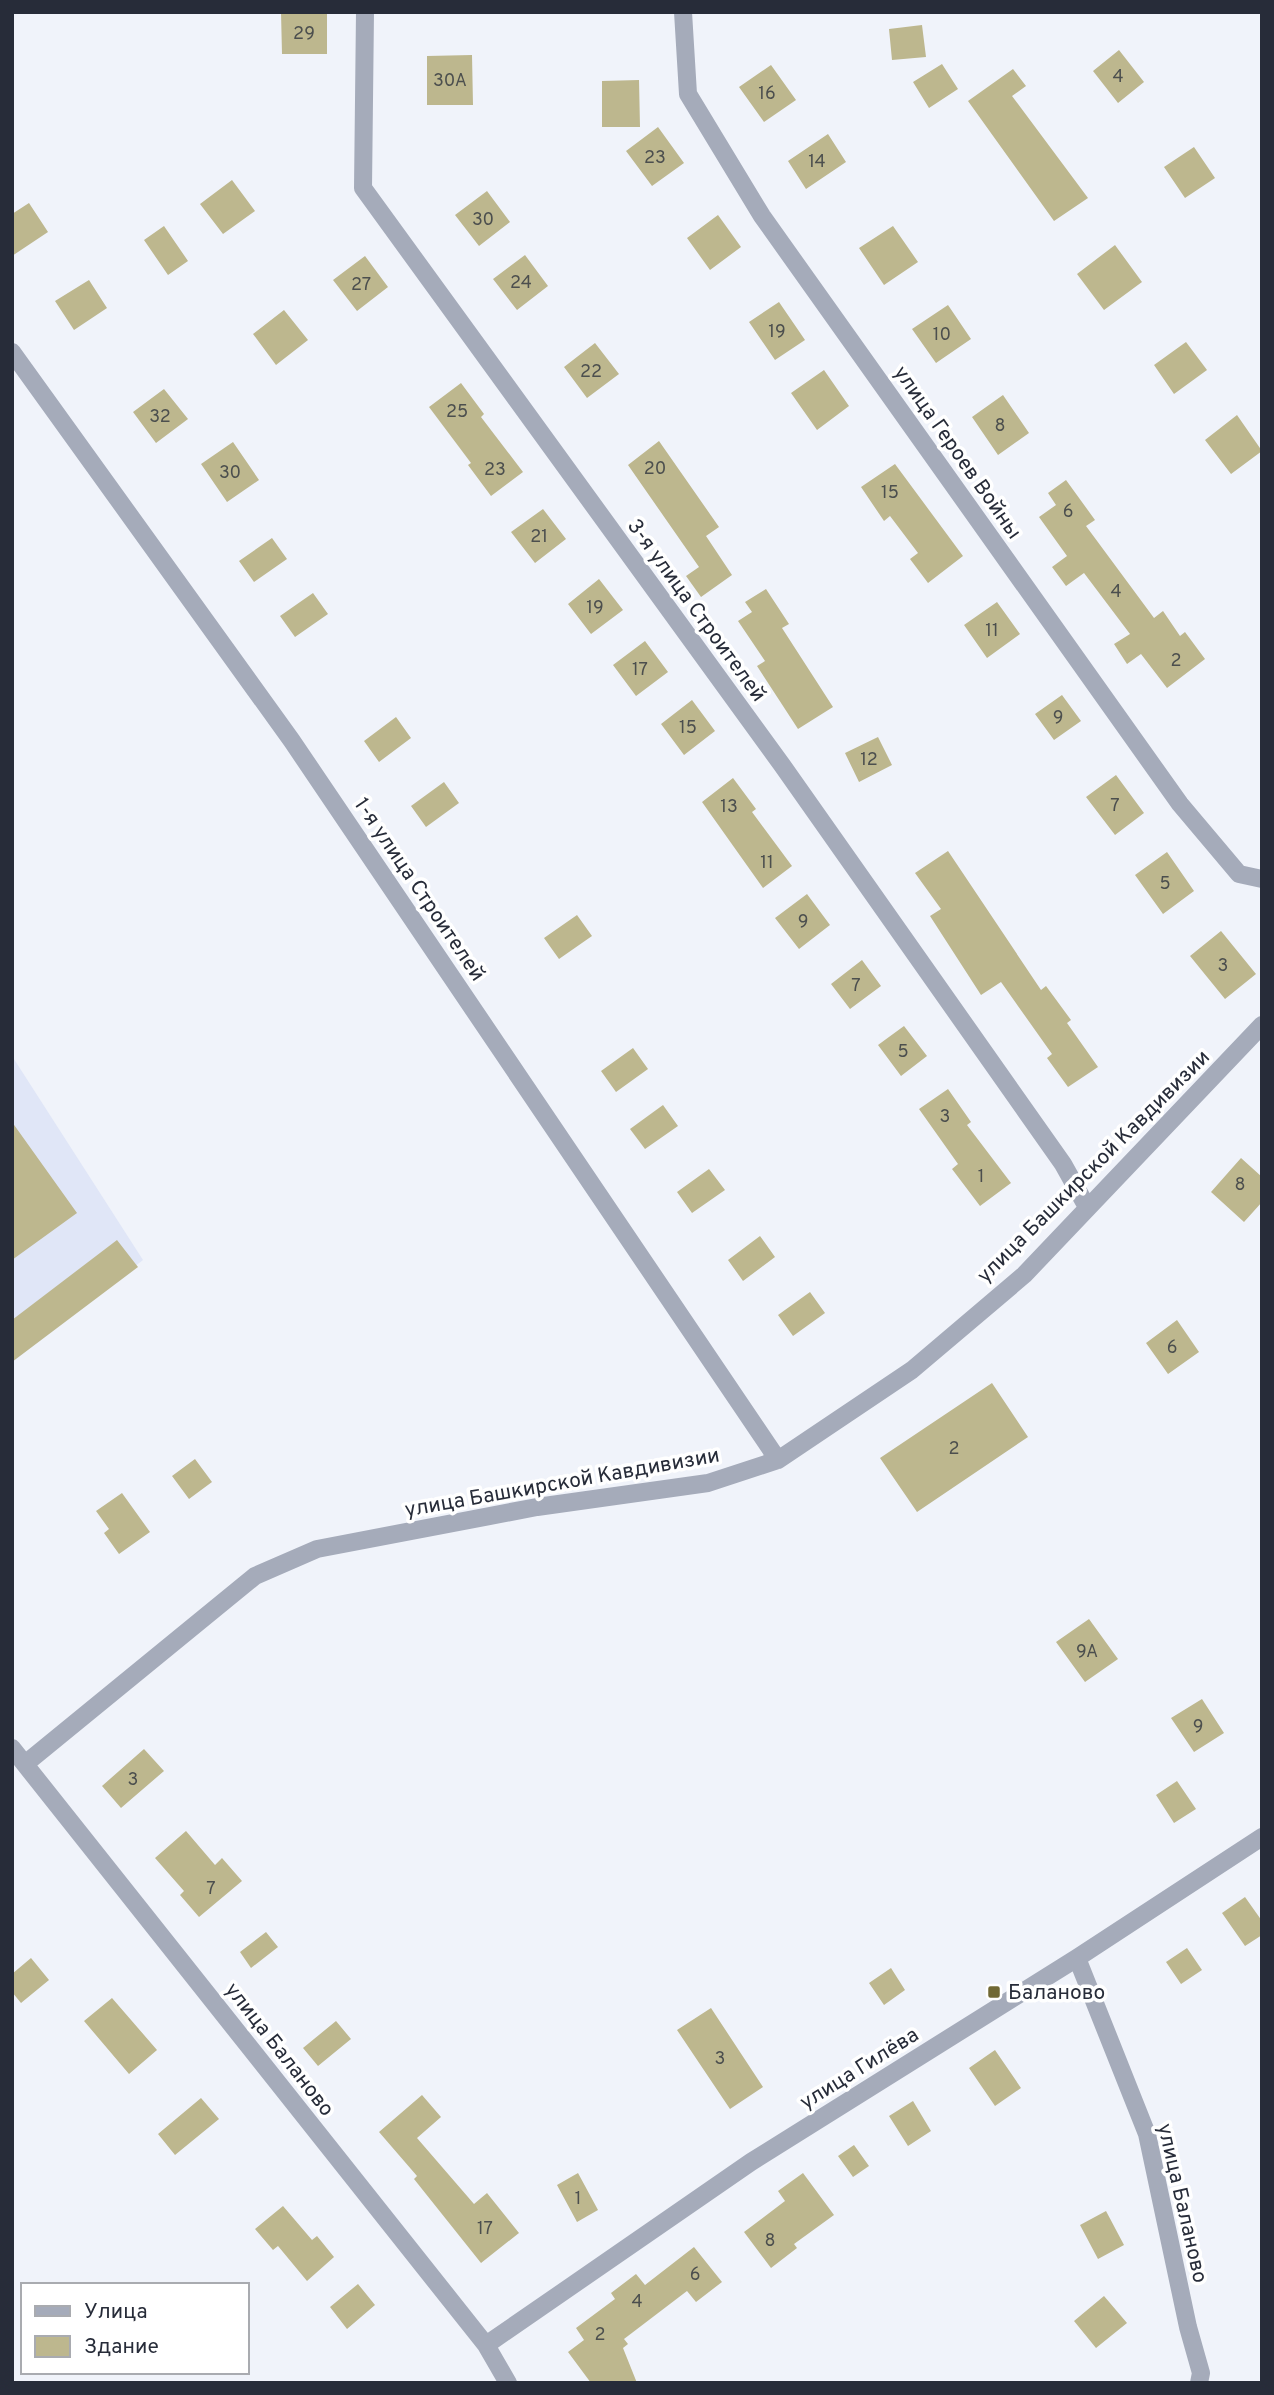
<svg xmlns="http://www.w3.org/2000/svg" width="1274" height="2395" font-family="Overpass,sans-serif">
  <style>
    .built { fill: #e0e6f7 }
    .building { fill: #bdb78e }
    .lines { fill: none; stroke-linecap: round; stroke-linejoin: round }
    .street { stroke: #a5abba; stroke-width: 18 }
    .poi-dot { fill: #706834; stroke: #fff; stroke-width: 2.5 }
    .labels { text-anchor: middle; stroke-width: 7; stroke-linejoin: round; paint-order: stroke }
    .number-label { font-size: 18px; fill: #4c4f4e }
    .street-label { font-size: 21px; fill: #272c39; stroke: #fff }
    .poi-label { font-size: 21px; fill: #272c39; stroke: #fff; text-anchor: start }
  </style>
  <rect width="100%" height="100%" fill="#f0f3fa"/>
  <path class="built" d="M 12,1056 L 143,1260 L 12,1362 Z"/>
  <path class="building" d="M 281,12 L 327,12 L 327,54 L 282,54 Z
    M 922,25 L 926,57 L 892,60 L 889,29 Z
    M 1119,50 L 1144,82 L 1118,103 L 1093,71 Z
    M 472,55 L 473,105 L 427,105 L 427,56 Z
    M 942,64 L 958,89 L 929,108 L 913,82 Z
    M 771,65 L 796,100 L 764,122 L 739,87 Z
    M 1013,69 L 1026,86 L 1012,96 L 1088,198 L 1054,221 L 968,101 Z
    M 639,80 L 640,127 L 602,127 L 602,81 Z
    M 658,127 L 684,163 L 652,186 L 626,151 Z
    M 828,134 L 846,162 L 806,189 L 788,161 Z
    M 1194,147 L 1215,178 L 1185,198 L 1164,167 Z
    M 232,180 L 255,211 L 223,234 L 200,204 Z
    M 487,191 L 510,222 L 479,246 L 455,215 Z
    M 29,203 L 48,232 L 12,256 L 12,214 Z
    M 718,215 L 741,247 L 710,270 L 687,238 Z
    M 164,226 L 188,261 L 168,275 L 144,240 Z
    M 893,226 L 918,262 L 884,285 L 859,248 Z
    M 1115,245 L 1142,282 L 1104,310 L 1077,274 Z
    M 525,255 L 548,286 L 517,310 L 493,279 Z
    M 365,256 L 388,287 L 357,311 L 333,280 Z
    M 89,280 L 107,308 L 74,330 L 55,301 Z
    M 779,302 L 805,340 L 775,360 L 749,322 Z
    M 948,305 L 971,339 L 936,363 L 912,329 Z
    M 284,310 L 308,340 L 276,365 L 253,334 Z
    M 1186,342 L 1207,370 L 1174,394 L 1154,365 Z
    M 595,343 L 619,374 L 587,398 L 564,367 Z
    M 824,370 L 849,406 L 817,430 L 791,393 Z
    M 461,383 L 484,414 L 481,417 L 523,472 L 491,496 L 468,465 L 471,463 L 429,407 Z
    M 164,389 L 188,419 L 156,443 L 133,412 Z
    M 1003,395 L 1029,433 L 998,455 L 972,417 Z
    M 1237,415 L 1262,451 L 1231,474 L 1205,440 Z
    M 659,441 L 719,527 L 706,536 L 732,575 L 701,597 L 686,576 L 699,567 L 628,465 Z
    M 233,442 L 259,480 L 227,502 L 201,464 Z
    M 895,464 L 963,556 L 928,583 L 910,559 L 918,553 L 890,516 L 884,521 L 861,487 Z
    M 1066,480 L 1095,520 L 1086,526 L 1154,618 L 1163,611 L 1180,636 L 1185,632 L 1205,659 L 1167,688 L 1141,654 L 1127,664 L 1114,644 L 1130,634 L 1084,573 L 1066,586 L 1052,567 L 1067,556 L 1039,517 L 1056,505 L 1048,493 Z
    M 543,509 L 566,539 L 535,563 L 511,532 Z
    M 272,538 L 287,559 L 254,582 L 239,561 Z
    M 599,579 L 623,610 L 591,634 L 568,604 Z
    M 766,589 L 789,624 L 782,628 L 833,707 L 798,729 L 757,666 L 765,661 L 738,621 L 752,612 L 745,602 Z
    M 313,593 L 328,614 L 295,637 L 280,616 Z
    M 997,602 L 1020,634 L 987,658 L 964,625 Z
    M 645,641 L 668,672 L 636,696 L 613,665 Z
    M 1062,695 L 1081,721 L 1054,740 L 1035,714 Z
    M 692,700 L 715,731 L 684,755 L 661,724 Z
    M 396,717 L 411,738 L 379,762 L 364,741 Z
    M 878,737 L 892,765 L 859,782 L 845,753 Z
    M 1116,775 L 1144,813 L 1115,835 L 1086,797 Z
    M 733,778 L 756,809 L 752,812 L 792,866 L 763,888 L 702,802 Z
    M 444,782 L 459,803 L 426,827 L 411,806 Z
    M 948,851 L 1041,990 L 1046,986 L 1071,1020 L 1067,1023 L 1098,1067 L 1068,1087 L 1047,1058 L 1052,1054 L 1001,982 L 981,995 L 930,916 L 941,909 L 915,873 Z
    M 1167,852 L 1194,891 L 1163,914 L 1135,875 Z
    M 807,894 L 830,925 L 799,949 L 775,918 Z
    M 577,915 L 592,936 L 559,959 L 544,938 Z
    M 1221,931 L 1256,974 L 1225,999 L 1190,956 Z
    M 862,960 L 881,986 L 850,1009 L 831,984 Z
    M 904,1026 L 927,1056 L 901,1076 L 878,1045 Z
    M 633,1048 L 648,1069 L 616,1092 L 601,1071 Z
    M 948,1089 L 971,1122 L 967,1125 L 1011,1183 L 980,1206 L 952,1169 L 958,1164 L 919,1109 Z
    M 663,1105 L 678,1126 L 645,1149 L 630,1129 Z
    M 12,1122 L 77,1213 L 12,1260 Z
    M 1241,1158 L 1262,1177 L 1262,1202 L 1244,1222 L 1211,1192 Z
    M 709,1169 L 725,1190 L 692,1213 L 677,1192 Z
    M 760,1236 L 775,1257 L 743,1281 L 728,1260 Z
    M 117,1240 L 138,1267 L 12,1362 L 12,1320 Z
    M 810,1292 L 825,1313 L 793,1336 L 778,1315 Z
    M 1177,1320 L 1199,1352 L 1168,1374 L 1146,1343 Z
    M 992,1383 L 1028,1437 L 917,1512 L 880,1458 Z
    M 195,1459 L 212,1482 L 189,1499 L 172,1476 Z
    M 122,1493 L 150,1532 L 119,1554 L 104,1533 L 109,1529 L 96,1511 Z
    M 1089,1619 L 1118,1659 L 1085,1682 L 1056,1642 Z
    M 1202,1699 L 1224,1733 L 1194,1752 L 1171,1718 Z
    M 144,1749 L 164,1771 L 121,1808 L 102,1786 Z
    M 1177,1781 L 1196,1809 L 1174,1823 L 1156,1795 Z
    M 186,1831 L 215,1865 L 222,1858 L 242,1881 L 199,1917 L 180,1895 L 184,1891 L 155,1858 Z
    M 1245,1897 L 1262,1921 L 1262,1935 L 1245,1946 L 1222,1913 Z
    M 266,1932 L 278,1947 L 251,1968 L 240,1952 Z
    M 1187,1948 L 1202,1970 L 1181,1984 L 1166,1962 Z
    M 31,1958 L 49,1980 L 21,2003 L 12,1992 L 12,1974 Z
    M 891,1968 L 905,1990 L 884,2005 L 869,1983 Z
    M 112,1998 L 157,2050 L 129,2074 L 84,2021 Z
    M 711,2008 L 763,2087 L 730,2109 L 677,2030 Z
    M 336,2021 L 351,2039 L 318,2066 L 303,2048 Z
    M 995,2050 L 1021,2088 L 995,2106 L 969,2068 Z
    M 422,2095 L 441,2117 L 417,2138 L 474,2204 L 487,2193 L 519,2233 L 481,2263 L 414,2179 L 417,2176 L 379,2132 Z
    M 201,2098 L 219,2119 L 175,2155 L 158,2134 Z
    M 913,2101 L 931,2131 L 908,2146 L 889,2116 Z
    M 854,2145 L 869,2166 L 853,2177 L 838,2156 Z
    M 578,2173 L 598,2210 L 577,2222 L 557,2185 Z
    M 803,2173 L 834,2215 L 794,2244 L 797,2248 L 771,2268 L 744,2232 L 785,2201 L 778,2191 Z
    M 283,2206 L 312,2240 L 317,2236 L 334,2257 L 307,2281 L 278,2246 L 273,2250 L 255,2229 Z
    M 1106,2211 L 1124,2245 L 1098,2259 L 1080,2225 Z
    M 694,2247 L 722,2282 L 696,2302 L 687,2291 L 624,2339 L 628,2344 L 623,2348 L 637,2383 L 591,2383 L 568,2352 L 584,2340 L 576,2328 L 615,2299 L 611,2293 L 636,2274 L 645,2285 Z
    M 358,2284 L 375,2305 L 347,2329 L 330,2307 Z
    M 1104,2296 L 1127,2323 L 1096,2348 L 1074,2321 Z"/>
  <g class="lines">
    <path class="street" d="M 365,12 L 363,188 L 782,765 L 1063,1164 L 1087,1207
      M 683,12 L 688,94 L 762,216 L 1180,804 L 1239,874 L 1262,879
      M 12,352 L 292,741 L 778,1460
      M 12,1748 L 486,2345 L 508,2383
      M 25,1764 L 255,1576 L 317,1549 L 537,1507 L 708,1483 L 778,1460 L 912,1370 L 1024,1275 L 1262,1025
      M 1077,1958 L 1147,2134 L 1188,2327 L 1201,2373 L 1199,2383
      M 486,2345 L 751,2162 L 1077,1958 L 1262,1837"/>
  </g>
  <rect class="poi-dot" x="987" y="1985" width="14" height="14" rx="3.5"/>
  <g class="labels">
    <g class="number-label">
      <text x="304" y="39">29</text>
      <text x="1118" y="82">4</text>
      <text x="450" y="86">30А</text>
      <text x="767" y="99">16</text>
      <text x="655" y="163">23</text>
      <text x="817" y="167">14</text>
      <text x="483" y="225">30</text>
      <text x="521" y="288">24</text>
      <text x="361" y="290">27</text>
      <text x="777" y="337">19</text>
      <text x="942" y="340">10</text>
      <text x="591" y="377">22</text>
      <text x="457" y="417">25</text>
      <text x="160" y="422">32</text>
      <text x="1000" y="431">8</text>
      <text x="655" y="474">20</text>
      <text x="495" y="475">23</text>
      <text x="230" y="478">30</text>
      <text x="890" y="498">15</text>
      <text x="1068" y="517">6</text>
      <text x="539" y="542">21</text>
      <text x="1116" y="597">4</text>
      <text x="595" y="613">19</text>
      <text x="992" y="636">11</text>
      <text x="1176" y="666">2</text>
      <text x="640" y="675">17</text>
      <text x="1058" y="723">9</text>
      <text x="688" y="733">15</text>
      <text x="869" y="765">12</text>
      <text x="1115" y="811">7</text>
      <text x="729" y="812">13</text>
      <text x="767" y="868">11</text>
      <text x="1165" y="889">5</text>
      <text x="803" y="927">9</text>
      <text x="1223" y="971">3</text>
      <text x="856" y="991">7</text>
      <text x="903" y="1057">5</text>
      <text x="945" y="1122">3</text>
      <text x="981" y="1182">1</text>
      <text x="1240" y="1190">8</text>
      <text x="1172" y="1353">6</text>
      <text x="954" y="1454">2</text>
      <text x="1087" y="1657">9А</text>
      <text x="1198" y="1732">9</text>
      <text x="133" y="1785">3</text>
      <text x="211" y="1894">7</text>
      <text x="720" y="2064">3</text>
      <text x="578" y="2204">1</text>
      <text x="485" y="2234">17</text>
      <text x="770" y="2246">8</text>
      <text x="695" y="2280">6</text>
      <text x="637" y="2307">4</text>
      <text x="600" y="2340">2</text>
    </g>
    <g class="street-label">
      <text transform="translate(958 452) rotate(55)" y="7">улица Героев Войны</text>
      <text transform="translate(697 610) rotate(54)" y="7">3-я улица Строителей</text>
      <text transform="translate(420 889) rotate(56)" y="7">1-я улица Строителей</text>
      <text transform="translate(1093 1166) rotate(-45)" y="7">улица Башкирской Кавдивизии</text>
      <text transform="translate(562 1482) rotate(-10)" y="7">улица Башкирской Кавдивизии</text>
      <text transform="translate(280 2049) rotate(52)" y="7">улица Баланово</text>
      <text transform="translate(859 2068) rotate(-32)" y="7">улица Гилёва</text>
      <text transform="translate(1183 2203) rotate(77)" y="7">улица Баланово</text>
    </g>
    <g class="poi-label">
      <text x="1008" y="1999">Баланово</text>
    </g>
  </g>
  <rect width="1274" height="2395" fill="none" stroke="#272c39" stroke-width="28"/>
  <rect x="21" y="2283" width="228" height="91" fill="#ffffff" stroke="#a9abb0" stroke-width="2"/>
  <rect x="35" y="2306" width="35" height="10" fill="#a5abba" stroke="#a9abb0" stroke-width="2"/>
  <text x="84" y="2318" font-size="21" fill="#272c39">Улица</text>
  <rect x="35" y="2336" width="35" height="21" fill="#bdb78e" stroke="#a9abb0" stroke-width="2"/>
  <text x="84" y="2353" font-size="21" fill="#272c39">Здание</text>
</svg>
